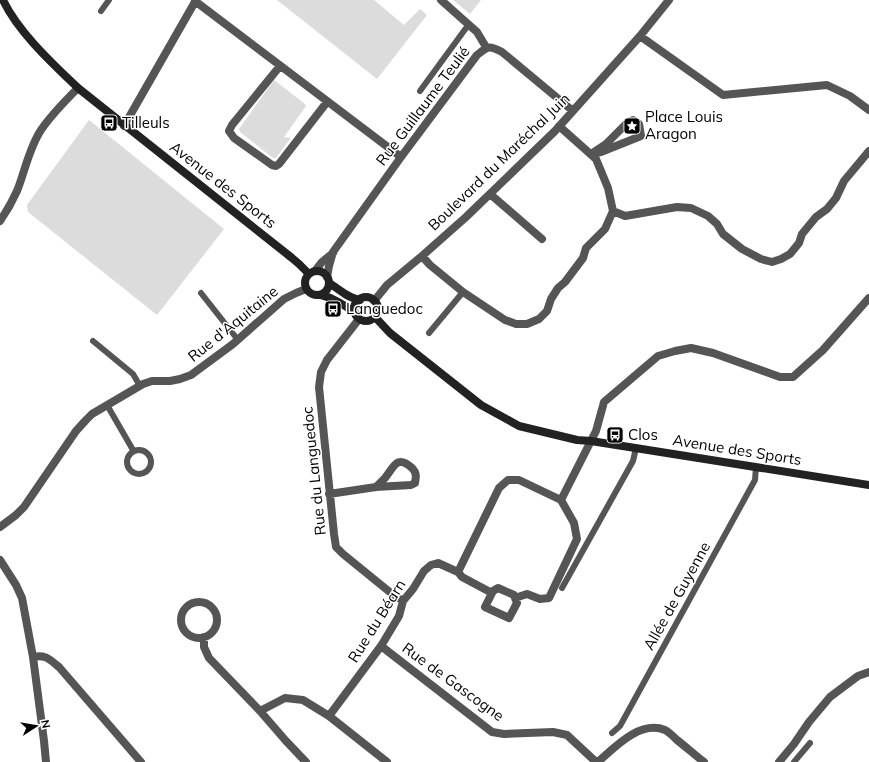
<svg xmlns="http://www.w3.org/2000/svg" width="869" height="762" font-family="Mulish,sans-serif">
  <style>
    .park { fill: #dcdcdc }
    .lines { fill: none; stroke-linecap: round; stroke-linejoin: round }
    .lane { stroke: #555; stroke-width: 6 }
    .street { stroke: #555; stroke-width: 8 }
    .secondary { stroke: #222; stroke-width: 8 }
    .labels { text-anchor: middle; stroke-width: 3; stroke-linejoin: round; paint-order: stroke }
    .street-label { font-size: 15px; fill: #000; stroke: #fff }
    .poi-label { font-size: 15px; fill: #000; stroke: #fff; text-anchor: start }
  </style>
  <rect width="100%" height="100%" fill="#fff"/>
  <path class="park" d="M 277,0 L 374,0 L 404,25 L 420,9 L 427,15 L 377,79 Z
    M 453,0 L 481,0 L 470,14 Z
    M 274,80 L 305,104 L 306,106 L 284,137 L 290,138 L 290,139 L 276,158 L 273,158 L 240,132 L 239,129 Z
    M 89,120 L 224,229 L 157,315 L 28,212 L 27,205 Z"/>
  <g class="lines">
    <path class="lane" d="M 101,11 L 109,0
      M 420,91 L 469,24
      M 201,293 L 238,340
      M 429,333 L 463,292
      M 93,341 L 133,374 L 140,386
      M 107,405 L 133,450
      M127 462a12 12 0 1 1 24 0a12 12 0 1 1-24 0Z
      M 562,588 L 633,461 L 636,448
      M 612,733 L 620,726 L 755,480 L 756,467
      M 794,762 L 810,743"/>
    <path class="street" d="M 441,0 L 477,32 L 486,47
      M 195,1 L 401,157
      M 640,36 L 723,95 L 827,85 L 850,96 L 869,110
      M 280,66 L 232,125 L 229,131 L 234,138 L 272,165 L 276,166 L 279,164 L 327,102
      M 633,120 L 639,124 L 641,136 L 601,152 L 591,154 L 606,144 L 626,124 Z
      M 124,126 L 196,0
      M 559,126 L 596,159 L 608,188 L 613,211
      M 490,194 L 542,239
      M 613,211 L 625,216 L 677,207 L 691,208 L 708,216 L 717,224 L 723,234 L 742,249 L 761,259 L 772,262 L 781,259 L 790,254 L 799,243 L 802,234 L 816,217 L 827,209 L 836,198 L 844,181 L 869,151
      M 0,221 C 7,211 12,202 17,191 C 25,171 29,148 41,130 C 51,115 65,101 78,88
      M 422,256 L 430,265 L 463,292 L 505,320 L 516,324 L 527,324 L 539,319 L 547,311 L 551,299 L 558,288 L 565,282 L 583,258 L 586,248 L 605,229 L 613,211
      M 315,271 L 322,262 L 333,253
      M 327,277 L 329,266 L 333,252 L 401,157 L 477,55 C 488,46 489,45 502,52 L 573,111
      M 374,301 L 387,285 L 422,256 L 466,217 L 555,131 L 640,36 L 669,0
      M 359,319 L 327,360 L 321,372 L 319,387 L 334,534 L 336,547 L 343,554 L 391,593 L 403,601
      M 329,494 L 376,487 L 411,485 L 415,483 C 416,477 417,473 412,468 C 397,454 394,467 385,478 C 382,481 379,484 376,487
      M 0,527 L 16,515 L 24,507 L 76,431 L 86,420 L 92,414 L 143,384 L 152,381 L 170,381 L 180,379 L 191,375 L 233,344 L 284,299 L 296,293 L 306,289
      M 0,560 L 16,585 L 22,598 L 33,657 L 44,741 L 46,762
      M 458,572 L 499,488 L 508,480 L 519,480 L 561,500 L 596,431 L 604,402 L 658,356 L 675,351 L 691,348 L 713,353 L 780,377 L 793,377 L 823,350 L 869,298
      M 498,588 L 514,595 L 517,603 L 509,618 L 485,607 L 493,591 Z
      M 515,598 L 527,594 L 540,599 L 549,598 L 577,539 L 574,523 L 561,500
      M181 620a18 18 0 1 1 36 0a18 18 0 1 1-36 0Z
      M 204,637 L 204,647 L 209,658 L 260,711 L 286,741 L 306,762
      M 381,646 L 492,732 L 504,734 L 553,732 L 567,735 L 596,762
      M 33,657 C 46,654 50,660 59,667 L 141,762
      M 260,711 L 285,698 L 303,700 L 329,716 L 387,762
      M 329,716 L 381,646 L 399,616 L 403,601 L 413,589 L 424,571 L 431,565 L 438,563 L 458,572 L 462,577 L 492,593
      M 598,762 C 615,747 640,720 665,730 C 669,732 674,737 677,740 C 686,747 695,755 704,762
      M 779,762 L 794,744 L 809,722 L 830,697 L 858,676 L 869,672"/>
    <path class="secondary" d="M 3,0 C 18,32 53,64 78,88 L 292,258 L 299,264 L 309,274
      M305 283a12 12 0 1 1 24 0a12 12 0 1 1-24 0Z
      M 329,283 C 339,289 347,298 360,300
      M 321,295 C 334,298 344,305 355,313
      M354 309a12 12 0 1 1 24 0a12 12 0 1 1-24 0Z
      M 375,317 L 390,333 L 481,405 L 519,426 L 577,440 L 591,441 L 869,485"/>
  </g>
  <defs>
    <g id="bus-square" transform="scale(0.9)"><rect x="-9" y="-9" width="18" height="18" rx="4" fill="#000" stroke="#fff"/><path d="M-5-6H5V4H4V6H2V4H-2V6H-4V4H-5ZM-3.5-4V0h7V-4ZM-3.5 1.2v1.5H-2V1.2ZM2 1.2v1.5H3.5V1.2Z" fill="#fff"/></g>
    <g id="sight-square" transform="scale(0.9)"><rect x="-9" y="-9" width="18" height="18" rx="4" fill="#000" stroke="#fff"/><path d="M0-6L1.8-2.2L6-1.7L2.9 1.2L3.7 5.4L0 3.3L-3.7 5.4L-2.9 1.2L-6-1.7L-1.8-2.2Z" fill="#fff"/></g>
  </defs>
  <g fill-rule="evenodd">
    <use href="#bus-square" x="109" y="123"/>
    <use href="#sight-square" x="632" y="126"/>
    <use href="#bus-square" x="333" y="309"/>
    <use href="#bus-square" x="615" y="435"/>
  </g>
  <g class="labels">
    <g class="street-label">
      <text transform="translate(423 106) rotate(-53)" y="5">Rue Guillaume Teulié</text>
      <text transform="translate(499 162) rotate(-44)" y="5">Boulevard du Maréchal Juin</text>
      <text transform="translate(223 185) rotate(38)" y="5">Avenue des Sports</text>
      <text transform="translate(233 324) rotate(-39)" y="5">Rue d'Aquitaine</text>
      <text transform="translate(737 450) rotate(9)" y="5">Avenue des Sports</text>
      <text transform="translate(314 471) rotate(-96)" y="5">Rue du Languedoc</text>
      <text transform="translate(677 596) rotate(-61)" y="5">Allée de Guyenne</text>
      <text transform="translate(377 621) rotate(-58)" y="5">Rue du Béarn</text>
      <text transform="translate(453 682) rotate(36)" y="5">Rue de Gascogne</text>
    </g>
    <g class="poi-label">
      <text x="645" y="122">Place Louis<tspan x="645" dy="17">Aragon</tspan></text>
      <text x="122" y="128">Tilleuls</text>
      <text x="346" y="314">Languedoc</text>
      <text x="628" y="440">Clos</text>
    </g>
  </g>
  <g transform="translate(36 726) rotate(78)" stroke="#ffffff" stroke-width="3" paint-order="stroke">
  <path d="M0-3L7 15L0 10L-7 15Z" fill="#000000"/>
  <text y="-6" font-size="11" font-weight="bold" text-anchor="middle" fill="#000000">N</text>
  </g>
</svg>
